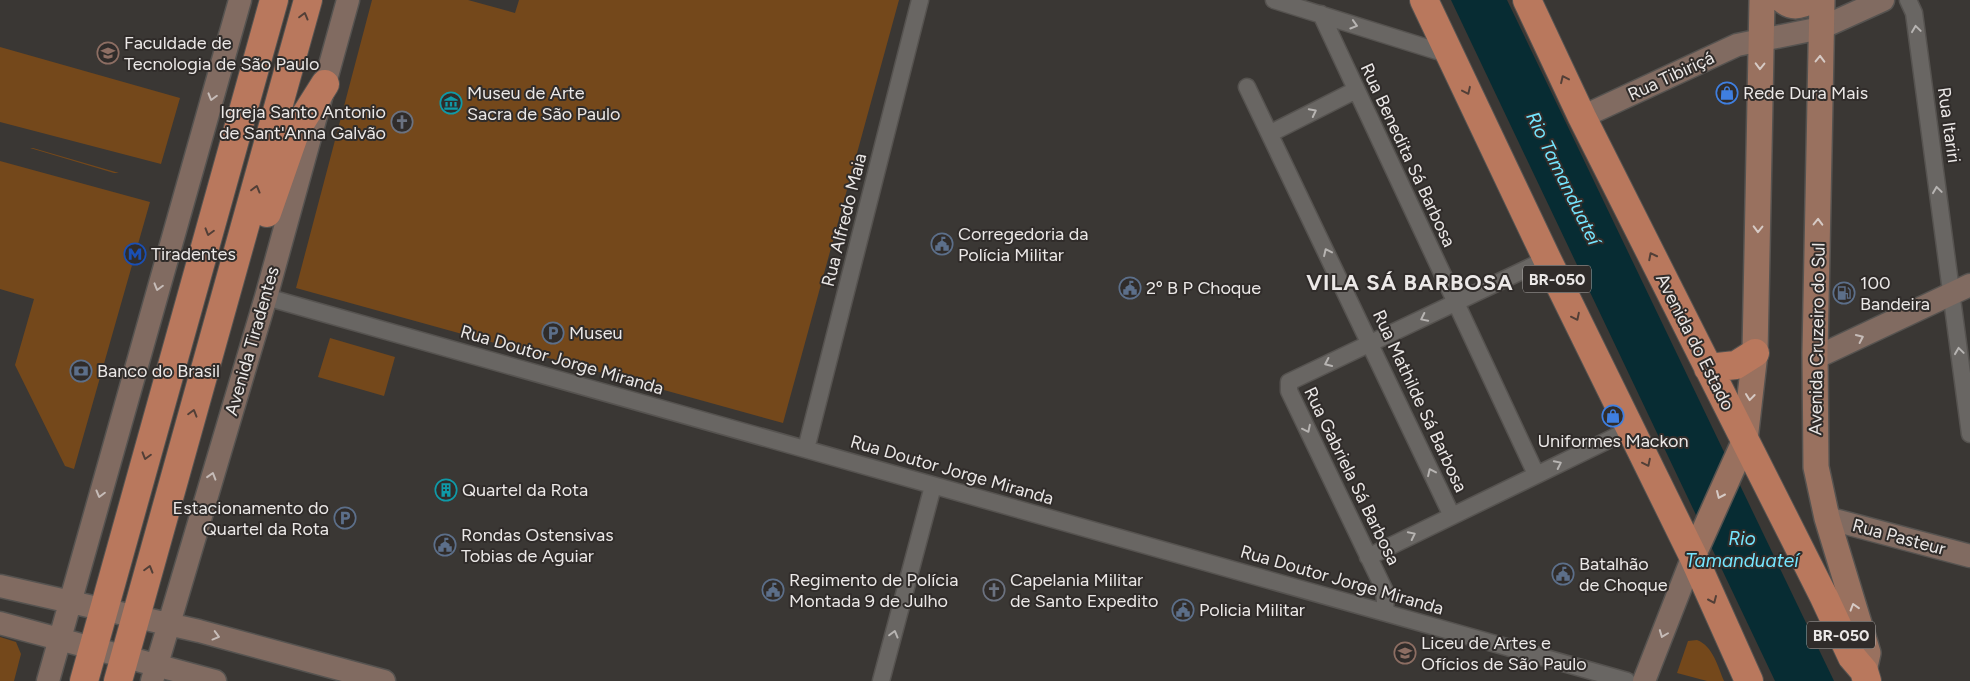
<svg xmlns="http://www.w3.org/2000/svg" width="1970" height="681" font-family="Figtree,sans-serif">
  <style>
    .green { fill: #74481b }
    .water { fill: #072c33 }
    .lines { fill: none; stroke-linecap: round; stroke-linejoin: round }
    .street-casing { stroke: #565350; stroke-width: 19 }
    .secondary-casing { stroke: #565350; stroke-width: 25 }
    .primary-casing { stroke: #565350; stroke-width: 28 }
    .highway-casing { stroke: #565350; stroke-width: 30 }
    .street { stroke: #696663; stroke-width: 16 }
    .secondary { stroke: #816b61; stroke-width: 22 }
    .primary { stroke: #99715f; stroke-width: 25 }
    .highway { stroke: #b9785d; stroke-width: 28 }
    .oneway { stroke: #523f37 }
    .oneway2 { stroke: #b7b4b2 }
    .oneway3 { stroke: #d6cac5 }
    .oneway4 { stroke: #c6bcb8 }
    .labels { text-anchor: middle; stroke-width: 4; stroke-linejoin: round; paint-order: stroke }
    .shield { fill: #302c2a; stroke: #b3b0ae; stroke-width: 1 }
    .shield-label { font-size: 16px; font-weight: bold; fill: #ebe8e7 }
    .poi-label { font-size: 18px; fill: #ebe8e7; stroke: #302c2a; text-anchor: start }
    .street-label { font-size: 18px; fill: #ebe8e7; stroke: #302c2a }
    .water-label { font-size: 19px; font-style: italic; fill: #75e6ff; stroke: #302c2a }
    .district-label { font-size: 22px; font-weight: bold; letter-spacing: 1px; fill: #ebe8e7; stroke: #302c2a }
  </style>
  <rect width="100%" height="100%" fill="#3a3734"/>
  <path class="green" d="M 372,0 L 468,0 L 515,13 L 519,0 L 899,0 L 783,423 L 296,288 Z
    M 0,47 L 180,98 L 161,164 L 0,122 Z
    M 30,148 L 33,148 L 119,173 L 114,173 Z
    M 0,161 L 150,202 L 74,469 L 65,466 L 15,365 L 34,299 L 0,289 Z
    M 330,338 L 395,357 L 384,396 L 318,377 Z
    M 0,637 L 16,642 L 21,654 L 14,681 L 0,681 Z
    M 1697,640 C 1713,646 1718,667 1724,681 L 1707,681 L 1677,673 L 1688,641 Z"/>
  <path class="water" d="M 1451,0 L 1507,0 L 1834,681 L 1775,681 Z"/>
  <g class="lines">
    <g class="street-casing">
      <path id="street" d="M 1274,0 L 1450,55
        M 1908,0 L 1914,13 L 1970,434
        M 1321,14 L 1536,474
        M 1247,87 L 1452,516
        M 1271,133 L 1356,90
        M 266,297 L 1627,681
        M 806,449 L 920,0
        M 1368,557 L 1631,429
        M 1386,613 L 1384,589 L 1289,391 L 1289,382 L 1547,259
        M 881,681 L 933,486"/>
    </g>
    <g class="secondary-casing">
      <path id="secondary" d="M 1582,117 L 1737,45 L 1821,28 L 1883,0
        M 1815,358 L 1970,285
        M 1827,518 L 1970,556
        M 0,586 L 199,631 L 384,681
        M 0,623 L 215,681
        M 48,681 L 240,0
        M 152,681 L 266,297 L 348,0
        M 1644,681 L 1693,556"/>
    </g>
    <g class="primary-casing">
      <path id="primary" d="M 1782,0 C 1792,9 1801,7 1812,0
        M 1822,0 L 1815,353 L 1816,467 L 1827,518 L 1868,653 L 1864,671
        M 1693,556 L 1745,440 L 1755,353 L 1762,0"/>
    </g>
    <g class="highway-casing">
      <path id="highway" d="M 1424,0 L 1547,259 L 1693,556 L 1749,681
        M 1527,0 L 1582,117 L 1824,597 L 1852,657 L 1864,671 L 1867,681
        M 267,213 L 296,130 L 325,84
        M 1708,368 L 1736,365 L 1755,353
        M 84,681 L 274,0
        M 118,681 L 308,0"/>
    </g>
    <use href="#street" class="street"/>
    <use href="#secondary" class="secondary"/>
    <use href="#primary" class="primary"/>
    <use href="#highway" class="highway"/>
  </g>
  <defs><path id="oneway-chevron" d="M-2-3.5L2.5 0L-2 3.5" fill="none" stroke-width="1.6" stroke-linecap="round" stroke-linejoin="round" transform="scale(1.25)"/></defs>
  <g class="oneway">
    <use href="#oneway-chevron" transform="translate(304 16) rotate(-75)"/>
    <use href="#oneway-chevron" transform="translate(1564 79) rotate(-115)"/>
    <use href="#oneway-chevron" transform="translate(1467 91) rotate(65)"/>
    <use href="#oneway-chevron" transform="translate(256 189) rotate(-75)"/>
    <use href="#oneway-chevron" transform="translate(209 232) rotate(106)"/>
    <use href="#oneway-chevron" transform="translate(1652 256) rotate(-117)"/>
    <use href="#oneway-chevron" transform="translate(1576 317) rotate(64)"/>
    <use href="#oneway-chevron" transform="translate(193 413) rotate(-74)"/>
    <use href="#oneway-chevron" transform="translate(146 456) rotate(106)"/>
    <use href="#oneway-chevron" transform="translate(1647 463) rotate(64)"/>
    <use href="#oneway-chevron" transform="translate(149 569) rotate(-74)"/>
    <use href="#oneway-chevron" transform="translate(1713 600) rotate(66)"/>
  </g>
  <g class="oneway2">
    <use href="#oneway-chevron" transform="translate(1354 25) rotate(17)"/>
    <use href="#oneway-chevron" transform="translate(1916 29) rotate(-98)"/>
    <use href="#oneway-chevron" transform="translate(1313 112) rotate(-27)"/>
    <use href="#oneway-chevron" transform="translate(1937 190) rotate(-98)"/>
    <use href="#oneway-chevron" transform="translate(1327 252) rotate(-115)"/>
    <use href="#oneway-chevron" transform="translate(1424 318) rotate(154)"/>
    <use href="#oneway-chevron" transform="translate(1959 351) rotate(-98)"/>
    <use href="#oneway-chevron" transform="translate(1328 363) rotate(155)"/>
    <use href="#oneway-chevron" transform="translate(1307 429) rotate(64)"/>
    <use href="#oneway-chevron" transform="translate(1558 464) rotate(-26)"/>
    <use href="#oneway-chevron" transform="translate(1431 472) rotate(-115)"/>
    <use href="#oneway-chevron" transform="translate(1412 535) rotate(-26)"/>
    <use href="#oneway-chevron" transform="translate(894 634) rotate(-75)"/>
  </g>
  <g class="oneway3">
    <use href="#oneway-chevron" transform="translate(1820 59) rotate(-89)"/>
    <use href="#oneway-chevron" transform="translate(1760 66) rotate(91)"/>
    <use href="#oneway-chevron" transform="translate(1818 222) rotate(-89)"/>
    <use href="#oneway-chevron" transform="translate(1758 229) rotate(91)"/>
    <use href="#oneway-chevron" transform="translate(1750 397) rotate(97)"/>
    <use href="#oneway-chevron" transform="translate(1720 495) rotate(114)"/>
    <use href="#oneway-chevron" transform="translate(1854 607) rotate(-107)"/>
  </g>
  <g class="oneway4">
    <use href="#oneway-chevron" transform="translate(212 97) rotate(106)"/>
    <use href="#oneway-chevron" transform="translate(158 287) rotate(106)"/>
    <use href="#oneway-chevron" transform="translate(1860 338) rotate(-25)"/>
    <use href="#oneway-chevron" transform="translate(212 476) rotate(-73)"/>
    <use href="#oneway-chevron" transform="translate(100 494) rotate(105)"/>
    <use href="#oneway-chevron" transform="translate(1663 634) rotate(111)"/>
    <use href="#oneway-chevron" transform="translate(216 636) rotate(15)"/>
  </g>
  <defs>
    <g id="university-ring" transform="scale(1.125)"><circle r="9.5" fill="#302c2a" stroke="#8d6e63" stroke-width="1.5"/><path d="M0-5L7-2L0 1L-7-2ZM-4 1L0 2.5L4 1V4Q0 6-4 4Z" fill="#8d6e63"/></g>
    <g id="shop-ring" transform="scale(1.125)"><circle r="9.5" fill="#302c2a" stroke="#3f7fe0" stroke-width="1.5"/><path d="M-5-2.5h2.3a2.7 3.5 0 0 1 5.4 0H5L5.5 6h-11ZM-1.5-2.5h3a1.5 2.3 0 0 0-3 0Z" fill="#3f7fe0"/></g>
    <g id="museum-ring" transform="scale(1.125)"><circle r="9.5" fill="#302c2a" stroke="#0f9aa8" stroke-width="1.5"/><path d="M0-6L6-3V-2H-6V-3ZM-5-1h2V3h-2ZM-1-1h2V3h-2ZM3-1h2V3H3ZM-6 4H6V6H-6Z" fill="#0f9aa8"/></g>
    <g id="church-ring" transform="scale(1.125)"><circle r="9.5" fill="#302c2a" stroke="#6b7280" stroke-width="1.5"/><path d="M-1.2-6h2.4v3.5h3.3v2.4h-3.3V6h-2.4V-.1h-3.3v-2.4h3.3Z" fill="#6b7280"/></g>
    <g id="civic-ring" transform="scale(1.125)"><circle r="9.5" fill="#302c2a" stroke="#5c6f8a" stroke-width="1.5"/><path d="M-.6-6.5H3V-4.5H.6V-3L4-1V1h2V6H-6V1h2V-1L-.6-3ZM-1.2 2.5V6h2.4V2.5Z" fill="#5c6f8a"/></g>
    <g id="metro-ring" transform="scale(1.125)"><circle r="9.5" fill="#302c2a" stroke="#1a4fb4" stroke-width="1.5"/><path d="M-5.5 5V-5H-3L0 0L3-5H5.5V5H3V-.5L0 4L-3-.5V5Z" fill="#1a4fb4"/></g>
    <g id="fuel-ring" transform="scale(1.125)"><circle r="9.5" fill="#302c2a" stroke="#5c6f8a" stroke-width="1.5"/><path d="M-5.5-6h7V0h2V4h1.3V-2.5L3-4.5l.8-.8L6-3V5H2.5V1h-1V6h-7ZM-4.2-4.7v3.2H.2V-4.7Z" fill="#5c6f8a"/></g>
    <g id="parking-ring" transform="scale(1.125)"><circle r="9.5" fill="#302c2a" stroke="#5c6f8a" stroke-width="1.5"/><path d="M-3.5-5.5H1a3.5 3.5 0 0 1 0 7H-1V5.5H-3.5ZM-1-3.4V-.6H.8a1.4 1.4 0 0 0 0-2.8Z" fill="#5c6f8a"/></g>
    <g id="bank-ring" transform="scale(1.125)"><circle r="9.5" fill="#302c2a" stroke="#5c6f8a" stroke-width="1.5"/><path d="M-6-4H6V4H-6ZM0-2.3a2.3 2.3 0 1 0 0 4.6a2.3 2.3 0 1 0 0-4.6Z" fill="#5c6f8a"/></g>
    <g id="building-ring" transform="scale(1.125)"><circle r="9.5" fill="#302c2a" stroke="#0f9aa8" stroke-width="1.5"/><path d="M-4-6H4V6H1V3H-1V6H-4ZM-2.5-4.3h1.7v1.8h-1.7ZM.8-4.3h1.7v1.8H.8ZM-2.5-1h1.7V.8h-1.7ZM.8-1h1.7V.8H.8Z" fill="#0f9aa8"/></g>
  </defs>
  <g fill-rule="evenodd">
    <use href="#university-ring" x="108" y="53"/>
    <use href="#shop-ring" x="1727" y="93"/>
    <use href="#museum-ring" x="451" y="103"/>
    <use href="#church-ring" x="402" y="122"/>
    <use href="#civic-ring" x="942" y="244"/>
    <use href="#metro-ring" x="135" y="254"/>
    <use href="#civic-ring" x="1130" y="288"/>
    <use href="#fuel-ring" x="1844" y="293"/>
    <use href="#parking-ring" x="553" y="333"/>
    <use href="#bank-ring" x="81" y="371"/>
    <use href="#shop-ring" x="1613" y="416"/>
    <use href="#building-ring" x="446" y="490"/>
    <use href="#parking-ring" x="345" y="518"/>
    <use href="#civic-ring" x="445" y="545"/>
    <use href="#civic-ring" x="1563" y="574"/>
    <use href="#civic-ring" x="773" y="590"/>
    <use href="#church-ring" x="994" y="590"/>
    <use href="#civic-ring" x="1183" y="610"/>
    <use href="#university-ring" x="1405" y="653"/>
  </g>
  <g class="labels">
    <g class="shield">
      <rect x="1523" y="265.5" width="68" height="27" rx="4"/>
      <rect x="1807" y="621.5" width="68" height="27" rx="4"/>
    </g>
    <g class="shield-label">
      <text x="1557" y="285">BR-050</text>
      <text x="1841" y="641">BR-050</text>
    </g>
    <g class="poi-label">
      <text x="124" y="49">Faculdade de<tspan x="124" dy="21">Tecnologia de São Paulo</tspan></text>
      <text x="467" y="99">Museu de Arte<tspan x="467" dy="21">Sacra de São Paulo</tspan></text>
      <text x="1743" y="99">Rede Dura Mais</text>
      <text x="386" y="118" text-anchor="end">Igreja Santo Antonio<tspan x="386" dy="21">de Sant'Anna Galvão</tspan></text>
      <text x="958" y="240">Corregedoria da<tspan x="958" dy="21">Polícia Militar</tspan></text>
      <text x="151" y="260">Tiradentes</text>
      <text x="1860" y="289">100<tspan x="1860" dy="21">Bandeira</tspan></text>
      <text x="1146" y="294">2º B P Choque</text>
      <text x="569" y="339">Museu</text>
      <text x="97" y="377">Banco do Brasil</text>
      <text x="1613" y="447" text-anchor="middle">Uniformes Mackon</text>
      <text x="462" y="496">Quartel da Rota</text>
      <text x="329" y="514" text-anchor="end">Estacionamento do<tspan x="329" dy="21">Quartel da Rota</tspan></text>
      <text x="461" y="541">Rondas Ostensivas<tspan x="461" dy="21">Tobias de Aguiar</tspan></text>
      <text x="1579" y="570">Batalhão<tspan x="1579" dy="21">de Choque</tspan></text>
      <text x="789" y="586">Regimento de Polícia<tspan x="789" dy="21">Montada 9 de Julho</tspan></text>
      <text x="1010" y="586">Capelania Militar<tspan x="1010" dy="21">de Santo Expedito</tspan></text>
      <text x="1199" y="616">Policia Militar</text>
      <text x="1421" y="649">Liceu de Artes e<tspan x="1421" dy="21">Ofícios de São Paulo</tspan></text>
    </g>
    <g class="street-label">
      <text transform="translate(1671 76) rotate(-25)" y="6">Rua Tibiriçá</text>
      <text transform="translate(1949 125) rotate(82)" y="6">Rua Itariri</text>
      <text transform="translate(1408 155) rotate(65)" y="6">Rua Benedita Sá Barbosa</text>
      <text transform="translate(844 220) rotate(-76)" y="6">Rua Alfredo Maia</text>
      <text transform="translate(1817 339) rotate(-89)" y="6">Avenida Cruzeiro do Sul</text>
      <text transform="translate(252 341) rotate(-74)" y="6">Avenida Tiradentes</text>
      <text transform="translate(1695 342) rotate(63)" y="6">Avenida do Estado</text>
      <text transform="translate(562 360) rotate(16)" y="6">Rua Doutor Jorge Miranda</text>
      <text transform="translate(1420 401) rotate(65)" y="6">Rua Mathilde Sá Barbosa</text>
      <text transform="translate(952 470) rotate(16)" y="6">Rua Doutor Jorge Miranda</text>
      <text transform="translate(1352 476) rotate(64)" y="6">Rua Gabriela Sá Barbosa</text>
      <text transform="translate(1899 537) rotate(15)" y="6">Rua Pasteur</text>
      <text transform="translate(1342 580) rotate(16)" y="6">Rua Doutor Jorge Miranda</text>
    </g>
    <g class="water-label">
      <text transform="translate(1564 178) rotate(64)" y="7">Rio Tamanduateí</text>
      <text x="1742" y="545">Rio<tspan x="1742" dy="22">Tamanduateí</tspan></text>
    </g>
    <g class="district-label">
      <text x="1410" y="290">VILA SÁ BARBOSA</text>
    </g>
  </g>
</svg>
